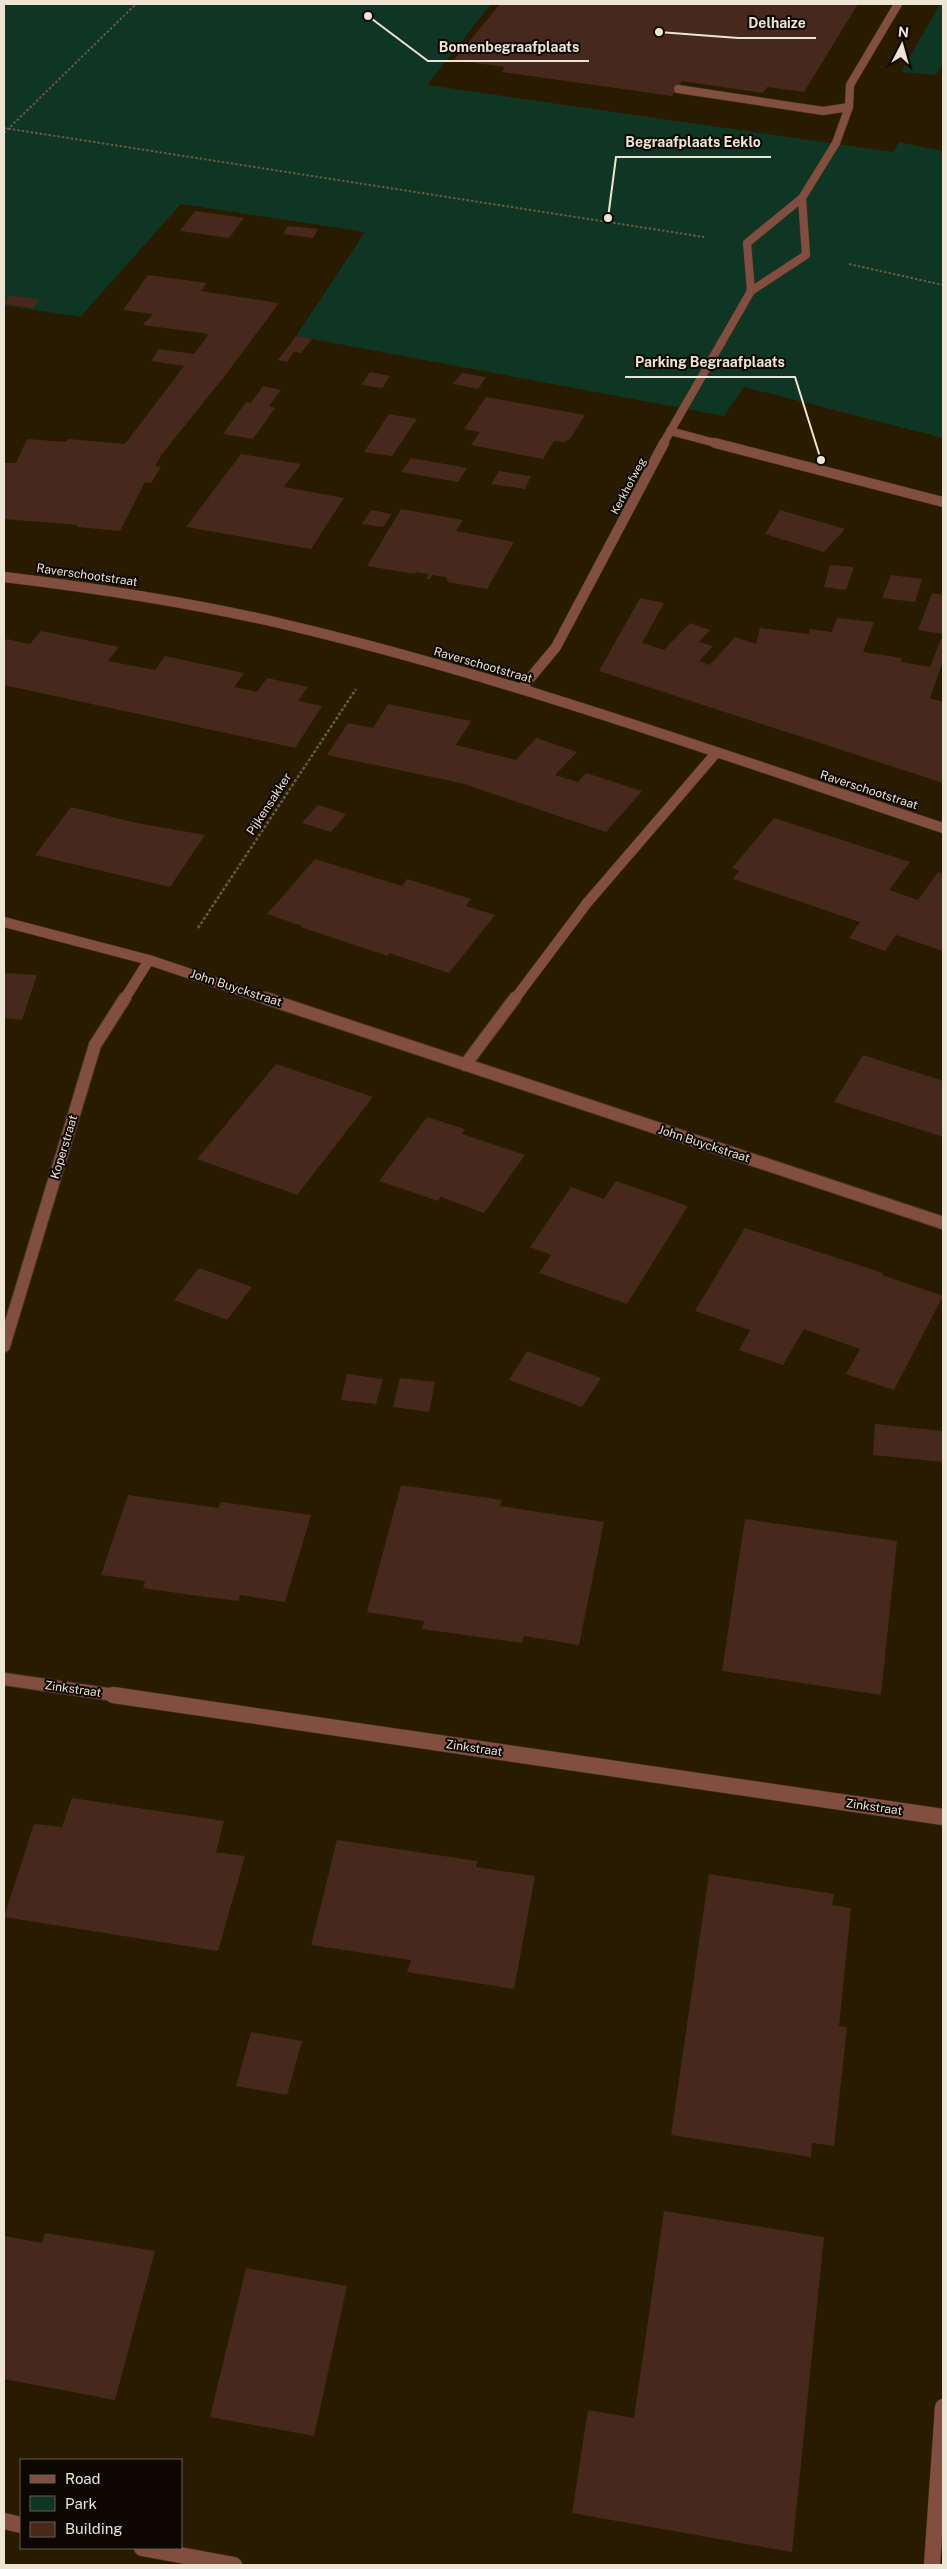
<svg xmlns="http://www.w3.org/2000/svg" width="947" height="2569" font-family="'Public Sans',sans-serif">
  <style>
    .green { fill: #0f3524 }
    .building { fill: #46291c }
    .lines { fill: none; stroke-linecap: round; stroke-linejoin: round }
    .minor-far3-casing { stroke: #44371e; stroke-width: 9 }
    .minor-far2-casing { stroke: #44371e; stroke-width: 11 }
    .minor-far1-casing { stroke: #44371e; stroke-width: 14 }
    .minor-casing { stroke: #44371e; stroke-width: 17 }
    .path-far1 { stroke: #665a42; stroke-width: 2; stroke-dasharray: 2.5 2; stroke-linecap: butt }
    .path { stroke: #665a42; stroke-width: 2.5; stroke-dasharray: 3 2; stroke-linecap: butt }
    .minor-far3 { stroke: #814e40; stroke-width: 8 }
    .minor-far2 { stroke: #814e40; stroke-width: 10 }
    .minor-far1 { stroke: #814e40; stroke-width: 12 }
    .minor { stroke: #814e40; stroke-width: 16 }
    .labels { text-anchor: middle; stroke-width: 4; stroke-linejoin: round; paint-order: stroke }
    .far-street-label { font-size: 11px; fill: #ede4d3; stroke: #0d0701 }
    .street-label { font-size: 12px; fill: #ede4d3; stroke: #0d0701 }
    .leader { fill: none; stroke: #ede4d3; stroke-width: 2 }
    .callout-dot { fill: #ede4d3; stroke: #0d0701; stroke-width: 2 }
    .callout-label { font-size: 14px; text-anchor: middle; font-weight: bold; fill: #ede4d3; stroke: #0d0701; stroke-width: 4; stroke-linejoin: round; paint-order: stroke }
  </style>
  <rect width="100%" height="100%" fill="#291b00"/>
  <path class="green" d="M 4,4 L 491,4 L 427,85 L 893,152 L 899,142 L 943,151 L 943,438 L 744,387 L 724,416 L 296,336 L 365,232 L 181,204 L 80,317 L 4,305 Z
    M 940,4 L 943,4 L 943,63 L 936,75 L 901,72 Z"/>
  <path class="building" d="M 500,4 L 858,4 L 804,92 L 767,87 L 763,93 L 682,81 L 672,96 L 502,72 L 505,67 L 454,60 Z
    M 195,211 L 217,214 L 244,218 L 229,238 L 180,231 Z
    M 288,226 L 318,229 L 313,238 L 283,234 Z
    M 148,275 L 207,283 L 201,291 L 279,303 L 227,373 L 162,454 L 155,466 L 161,467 L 151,483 L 145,482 L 120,531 L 77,527 L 78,525 L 4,519 L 4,463 L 16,463 L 27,439 L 66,442 L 68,439 L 125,444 L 184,366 L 151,361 L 159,349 L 194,354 L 209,334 L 143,325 L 153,314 L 123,310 Z
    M 10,295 L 36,299 L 40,299 L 33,308 L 4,304 Z
    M 296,336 L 312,339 L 301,353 L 294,352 L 287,362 L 278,360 Z
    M 370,372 L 390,376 L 382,388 L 361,385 Z
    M 462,373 L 486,377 L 478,389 L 453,384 Z
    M 263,386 L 281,390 L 269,406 L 275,408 L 253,439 L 223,434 L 246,402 L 251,403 Z
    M 486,397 L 585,415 L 570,439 L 564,442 L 554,441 L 543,459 L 471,445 L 480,432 L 464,429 Z
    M 389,414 L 417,419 L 392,456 L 364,452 Z
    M 241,454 L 301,464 L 284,487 L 344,498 L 311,549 L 186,527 Z
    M 411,458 L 467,468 L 458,482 L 401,472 Z
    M 499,471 L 531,476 L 525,489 L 491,484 Z
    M 401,509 L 463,520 L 456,531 L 514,542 L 487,589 L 448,582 L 446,577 L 432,575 L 430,579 L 426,579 L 429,574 L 416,572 L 415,574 L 367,566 Z
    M 371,510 L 392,514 L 383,527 L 362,524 Z
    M 780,510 L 845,529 L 824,552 L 765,534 Z
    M 830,565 L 854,567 L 846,590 L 824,587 Z
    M 891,575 L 922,579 L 915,602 L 882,598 Z
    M 932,593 L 943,595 L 943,661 L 930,698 L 943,702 L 943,783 L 599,671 L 640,598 L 664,603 L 642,643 L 664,650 L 690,623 L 710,630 L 699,642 L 713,646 L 699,661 L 710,665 L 735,637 L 756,644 L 760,628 L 809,634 L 809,629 L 832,632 L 837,618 L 874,622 L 863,652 L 902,658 L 901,662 L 930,667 L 943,634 L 918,630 Z
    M 41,631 L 119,647 L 108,661 L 155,670 L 165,656 L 244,673 L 234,687 L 257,692 L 267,678 L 308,687 L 298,701 L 322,706 L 295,748 L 4,685 L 4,643 L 7,639 L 30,644 Z
    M 388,704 L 471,721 L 456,745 L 516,760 L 536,738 L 577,752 L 555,775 L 578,782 L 586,773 L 642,791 L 606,832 L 461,783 L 327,755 L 348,723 L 373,728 Z
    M 318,805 L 346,814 L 331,832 L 302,823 Z
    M 71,807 L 137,823 L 205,835 L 170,887 L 35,855 Z
    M 774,818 L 910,862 L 889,890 L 918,900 L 938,872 L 943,874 L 943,951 L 896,935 L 885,951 L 849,938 L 860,922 L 733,879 L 739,871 L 732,868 Z
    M 315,859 L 402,886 L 407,879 L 471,899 L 466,906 L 495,915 L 449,973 L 389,953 L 388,956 L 300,927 L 302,926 L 267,914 Z
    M 4,973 L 37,975 L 22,1020 L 4,1018 Z
    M 863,1055 L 943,1081 L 943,1137 L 834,1102 Z
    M 276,1064 L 373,1097 L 297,1195 L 197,1159 Z
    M 427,1117 L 465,1129 L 462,1134 L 525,1155 L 484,1213 L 441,1197 L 438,1201 L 379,1181 Z
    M 616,1181 L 688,1206 L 627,1304 L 539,1273 L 551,1255 L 530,1247 L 571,1187 L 604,1199 Z
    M 745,1228 L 883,1273 L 882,1275 L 943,1296 L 894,1390 L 846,1374 L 860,1349 L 804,1329 L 783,1365 L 739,1350 L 750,1330 L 695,1311 Z
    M 199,1268 L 252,1287 L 227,1320 L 174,1300 Z
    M 527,1351 L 601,1378 L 582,1407 L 509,1380 Z
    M 347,1374 L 383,1379 L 376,1404 L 341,1400 Z
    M 400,1378 L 435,1382 L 429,1412 L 393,1407 Z
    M 875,1424 L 943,1431 L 943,1462 L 873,1455 Z
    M 401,1485 L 502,1500 L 500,1506 L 604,1522 L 579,1645 L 524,1636 L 522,1643 L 422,1629 L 424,1621 L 367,1612 Z
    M 128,1495 L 218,1508 L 221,1502 L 311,1515 L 285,1602 L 240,1595 L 239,1601 L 191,1595 L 143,1588 L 145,1581 L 101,1575 Z
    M 745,1519 L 897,1541 L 881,1695 L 722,1671 Z
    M 72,1798 L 224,1821 L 216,1852 L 245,1856 L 218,1951 L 4,1917 L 34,1824 L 62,1827 Z
    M 337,1840 L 477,1861 L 476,1867 L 535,1876 L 514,1989 L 407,1972 L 411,1960 L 311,1945 Z
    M 709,1874 L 834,1894 L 832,1905 L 851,1908 L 839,2026 L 847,2027 L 834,2146 L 812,2143 L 811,2157 L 671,2135 Z
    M 251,2032 L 302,2041 L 287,2095 L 236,2086 Z
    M 664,2211 L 824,2237 L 792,2552 L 572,2513 L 588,2410 L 634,2418 Z
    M 45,2233 L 155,2251 L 115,2400 L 4,2379 L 4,2236 L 42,2243 Z
    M 246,2268 L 347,2286 L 314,2436 L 210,2417 Z"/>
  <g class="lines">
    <g class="minor-far3-casing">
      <path id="minor-far3" d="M 678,89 L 823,111 L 849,107
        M 751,291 L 747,243 L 802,198 L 836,143 L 849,107 L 850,85 L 898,4
        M 670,431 L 719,444
        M 663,444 L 751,291 L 806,255 L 802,198"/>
    </g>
    <g class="minor-far2-casing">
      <path id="minor-far2" d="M 715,443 L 943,502
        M 4,577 C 96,588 188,602 279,623 C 505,676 723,755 943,828
        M 521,689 L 556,647 L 664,443
        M 4,922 L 149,960 L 268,1000
        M 124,1000 L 149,960
        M 514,1000 L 587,903 L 716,753"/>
    </g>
    <g class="minor-far1-casing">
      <path id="minor-far1" d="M 265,998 L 943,1223
        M 465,1065 L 515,998
        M 4,1346 L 95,1045 L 125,998
        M 4,1679 L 121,1696"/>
    </g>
    <g class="minor-casing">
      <path id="minor" d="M 113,1695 L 943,1817
        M 4,2521 L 21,2525
        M 142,2548 L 234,2565
        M 932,2565 L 943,2407"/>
    </g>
    <path class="path-far1" d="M 4,128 L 704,237
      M 4,133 L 136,4
      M 849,264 L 943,285"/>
    <path class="path" d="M 198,928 L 356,689"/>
    <use href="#minor-far3" class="minor-far3"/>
    <use href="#minor-far2" class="minor-far2"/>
    <use href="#minor-far1" class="minor-far1"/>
    <use href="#minor" class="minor"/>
  </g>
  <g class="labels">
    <g class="far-street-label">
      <text transform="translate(628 486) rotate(-62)" y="4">Kerkhofweg</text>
    </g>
    <g class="street-label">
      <text transform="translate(87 575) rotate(8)" y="4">Raverschootstraat</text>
      <text transform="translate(483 665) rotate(16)" y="4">Raverschootstraat</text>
      <text transform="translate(869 790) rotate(18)" y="4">Raverschootstraat</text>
      <text transform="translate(269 804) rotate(-57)" y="4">Pijkensakker</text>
      <text transform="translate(236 988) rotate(18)" y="4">John Buyckstraat</text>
      <text transform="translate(704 1144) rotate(18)" y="4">John Buyckstraat</text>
      <text transform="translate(64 1147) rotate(-73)" y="4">Koperstraat</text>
      <text transform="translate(73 1689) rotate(8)" y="4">Zinkstraat</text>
      <text transform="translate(474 1748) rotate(8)" y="4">Zinkstraat</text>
      <text transform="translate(874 1807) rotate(8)" y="4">Zinkstraat</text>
    </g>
  </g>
  <path class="leader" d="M659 32L738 38H816M368 16L428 61H589M608 218L616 157H771M821 460L795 377H625"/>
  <g class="callout-dot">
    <circle cx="659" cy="32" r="5"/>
    <circle cx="368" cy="16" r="5"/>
    <circle cx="608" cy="218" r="5"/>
    <circle cx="821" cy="460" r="5"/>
  </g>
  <g class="callout-label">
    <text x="777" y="28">Delhaize</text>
    <text x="509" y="52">Bomenbegraafplaats</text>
    <text x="693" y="147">Begraafplaats Eeklo</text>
    <text x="710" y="367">Parking Begraafplaats</text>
  </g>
  <rect width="947" height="2569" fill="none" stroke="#ede4d3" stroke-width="10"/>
  <rect x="20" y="2459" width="162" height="90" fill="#0d0701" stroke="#675f55"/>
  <rect x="30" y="2475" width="25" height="8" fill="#814e40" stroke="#675f55"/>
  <text x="65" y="2484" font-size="15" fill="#ede4d3">Road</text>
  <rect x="30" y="2496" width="25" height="15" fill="#0f3524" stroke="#675f55"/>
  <text x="65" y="2509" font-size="15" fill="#ede4d3">Park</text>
  <rect x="30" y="2522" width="25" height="15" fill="#46291c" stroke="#675f55"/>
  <text x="65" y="2534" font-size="15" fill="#ede4d3">Building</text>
  <g transform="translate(902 45) rotate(6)" stroke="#0d0701" stroke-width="4" paint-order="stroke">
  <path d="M0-4L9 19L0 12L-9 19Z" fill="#ede4d3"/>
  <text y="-8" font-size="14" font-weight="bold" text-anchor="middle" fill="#ede4d3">N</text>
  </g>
</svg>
